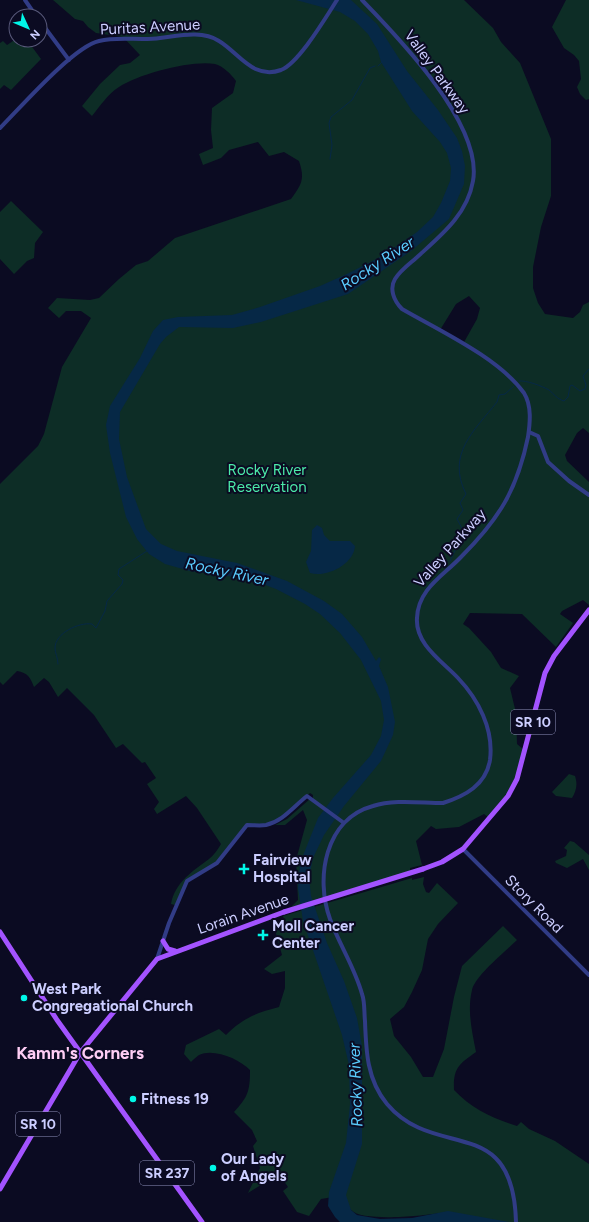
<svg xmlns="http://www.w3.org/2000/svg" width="589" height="1222" font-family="Figtree,sans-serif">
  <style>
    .green { fill: #0d2d26; fill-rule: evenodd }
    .water { fill: #062846 }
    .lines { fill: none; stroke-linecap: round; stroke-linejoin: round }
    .stream { stroke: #062846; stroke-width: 1 }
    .minor { stroke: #313c86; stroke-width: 4 }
    .major { stroke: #a353ff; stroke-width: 5 }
    .major-bridge { stroke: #a353ff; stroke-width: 5 }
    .poi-dot { fill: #00f7e8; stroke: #0b0b22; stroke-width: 1.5 }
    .labels { text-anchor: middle; stroke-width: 4; stroke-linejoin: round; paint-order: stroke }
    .shield { fill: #0b0b22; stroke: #9294bd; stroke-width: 1 }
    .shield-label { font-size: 14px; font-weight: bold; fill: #ccceff }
    .street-label { font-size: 15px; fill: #ccceff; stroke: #0b0b22 }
    .park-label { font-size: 15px; fill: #4ceba9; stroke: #0b0b22 }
    .poi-label { font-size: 15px; font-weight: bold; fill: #ccceff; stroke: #0b0b22; text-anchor: start }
    .water-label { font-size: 16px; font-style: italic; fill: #5acdff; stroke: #0b0b22 }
    .quarter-label { font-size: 17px; font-weight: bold; fill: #ffcef5; stroke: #0b0b22 }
  </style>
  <rect width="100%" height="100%" fill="#0b0b22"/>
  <path class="green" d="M 53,0 L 464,0 L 493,28 L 501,42 L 520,63 L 551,139 L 551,196 L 541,227 L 533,267 L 533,288 L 538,303 L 545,314 L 573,318 L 580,312 L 583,305 L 589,302 L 589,433 L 583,428 L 577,433 L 565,455 L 567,461 L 589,482 L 589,605 L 583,600 L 562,611 L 560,614 L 573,623 L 556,647 L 522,614 L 470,613 L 463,624 L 469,628 L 491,652 L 501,668 L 519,676 L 510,688 L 516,713 L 517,744 L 524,750 L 516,782 L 488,817 L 484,814 L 459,827 L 436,829 L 431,826 L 416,841 L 422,865 L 410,868 L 411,875 L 291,907 L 298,900 L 296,860 L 307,820 L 303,810 L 285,825 L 275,825 L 287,819 L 311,798 L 313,799 L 313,795 L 310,793 L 285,816 L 265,826 L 248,824 L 217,862 L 186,881 L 175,905 L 171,904 C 175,882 193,871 209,859 C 214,855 218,849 221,844 L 197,808 L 186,796 L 157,814 L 154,809 L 159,802 L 147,784 L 156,778 L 145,762 L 142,763 L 123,744 L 116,748 L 94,715 L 67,688 L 58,697 L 49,682 L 44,678 L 34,687 C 30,677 28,673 17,671 L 3,685 L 0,682 L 0,484 L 38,446 L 44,434 L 62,367 L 91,318 L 81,311 L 66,311 L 59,318 L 48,308 L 57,298 L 90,300 L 99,298 L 119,279 L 136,265 L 148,261 L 175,238 L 291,199 C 302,184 305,179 299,161 L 284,152 L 269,156 L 258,142 L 229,150 L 221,158 L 203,165 L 199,154 L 213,148 L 211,130 L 212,108 L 233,93 L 236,81 C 231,74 223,66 215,64 C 191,60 139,74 119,87 C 108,94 100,106 92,116 L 82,106 L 100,84 L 120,65 L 130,63 L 140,55 L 123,37 L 96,33 L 88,27 L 83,21 L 75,19 ZM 469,296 L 480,308 L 477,319 L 463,344 L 440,330 L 456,304 Z
    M 566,0 L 589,0 L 589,99 L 586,100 L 580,94 L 577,87 L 581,79 L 579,61 L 574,55 L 564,48 L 552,27 Z
    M 16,39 L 27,40 L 41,59 L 11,90 L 4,85 L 0,89 L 0,43 L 3,41 L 7,45 Z
    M 11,201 L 43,232 L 35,243 L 34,258 L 27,261 L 14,274 L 0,259 L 0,212 Z
    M 569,774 L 575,776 C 578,785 576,791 572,798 L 556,796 L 552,792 Z
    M 570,841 L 574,842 L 589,855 L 589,870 L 583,859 L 567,868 L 556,863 L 555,861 L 566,856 L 567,850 L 564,848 Z
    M 424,877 L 423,884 L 426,892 L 429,893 L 437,883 L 458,903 L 438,924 L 428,939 L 422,970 L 412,992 L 404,1007 L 390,1019 L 394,1036 L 411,1057 L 423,1077 L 433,1077 L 444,1049 L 454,997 L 462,966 L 503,926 L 517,940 C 506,951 475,976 472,990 C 467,1011 472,1031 476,1052 C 459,1064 453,1068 454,1090 C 472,1109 492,1118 517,1126 L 521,1122 L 529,1129 L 555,1141 L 589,1164 L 589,1222 L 443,1222 L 439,1213 C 422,1216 362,1222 351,1210 C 348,1206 347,1199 345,1195 L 321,1199 L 309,1216 L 297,1212 L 283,1191 L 288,1187 L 279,1174 L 248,1193 L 260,1168 L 253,1146 L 257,1141 L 252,1130 L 234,1112 C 248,1097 250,1091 250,1070 C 239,1059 214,1048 199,1055 C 196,1057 193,1060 191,1062 L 184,1054 L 186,1045 L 219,1029 L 226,1035 C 243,1018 256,1013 279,1007 L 285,988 L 285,971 L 272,974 L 264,969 L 282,955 L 275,930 L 286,927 L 283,916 L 412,878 L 412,880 Z"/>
  <path class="water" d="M 296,0 L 351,0 L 377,24 L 407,71 L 438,110 L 457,138 L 462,151 L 465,166 L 464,184 L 449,219 L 411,251 L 348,294 L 261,322 L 233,328 L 179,327 L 166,337 L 160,344 L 120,412 L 119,439 L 127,477 L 146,529 L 161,544 L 177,551 L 237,563 L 287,581 L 324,601 L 342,614 L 362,637 L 376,661 L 379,657 L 381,659 L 379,666 L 388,687 L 395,722 L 393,735 L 381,761 L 344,806 L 324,835 L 313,858 L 309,877 L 311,896 L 327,943 L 344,981 L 357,1018 L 362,1046 L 362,1144 L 346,1195 L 351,1210 L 357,1215 L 380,1219 L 412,1218 L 448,1211 L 509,1222 L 340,1222 L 335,1217 L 328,1206 L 329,1192 L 346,1143 L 350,1104 L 349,1065 L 342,1035 L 303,921 L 298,888 L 300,863 L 318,818 L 333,798 L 371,755 L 381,736 L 384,720 L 381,701 L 361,660 L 340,633 L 320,614 L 305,604 L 276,589 L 249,579 L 190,571 L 165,564 L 149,554 L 137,539 L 126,517 L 110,453 L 106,425 L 110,406 L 140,358 L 153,331 L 163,320 L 178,317 L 232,315 L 260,307 L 320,286 L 349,273 L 382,256 L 417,232 L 433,217 L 441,203 L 450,181 L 451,168 L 447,153 L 440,142 L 412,111 L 381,62 L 378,51 L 368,34 L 355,21 L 340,12 Z
    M 317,525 L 322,528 L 324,535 L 330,541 L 350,541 L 355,546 C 354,564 327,578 310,573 L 306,562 L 311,551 L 312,530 Z"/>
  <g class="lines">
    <path class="stream" d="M 378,66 L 382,62
      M 330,159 L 332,145 L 329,123 L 331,117 L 352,100 L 370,68 L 375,66
      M 519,381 C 526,380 542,386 549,390 C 554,394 557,399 564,401 L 568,397 L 570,386 L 572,385 L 580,391 L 585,389 L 586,385 L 583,376 L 589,369
      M 450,561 L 464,532 L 457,519 L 463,510 L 460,503 L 466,494 C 446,454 474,431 497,402 L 499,395 L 505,394 L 514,386
      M 58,664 C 58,658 55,653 55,648 C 55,633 79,622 92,624 L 96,628 L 105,611 L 107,601 L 122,584 L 123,580 L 118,575 L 119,569 L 147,551"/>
    <path class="minor" d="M 25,0 L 36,16
      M 362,0 C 399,38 483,125 473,181 C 467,216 439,237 415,259 C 408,265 400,271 395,279 C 389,289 394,301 402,309 C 440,331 499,358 524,393 C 532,406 530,423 528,437 C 517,490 499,519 461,557 C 443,576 418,589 417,618 C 415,644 442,661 458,678 C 478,699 494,729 490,760 C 486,785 465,796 443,803 C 421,803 394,799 373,806 C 325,819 315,878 330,919 C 339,944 355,968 362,994 C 365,1002 364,1012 365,1021 C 366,1051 367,1080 387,1104 C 436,1162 513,1111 516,1222
      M 40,21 L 69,60
      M 0,128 C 21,107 73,47 99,41 C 119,36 140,41 160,38 C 178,36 202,30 219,41 C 239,53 253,80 281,70 C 299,63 326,17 337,0
      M 529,432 L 538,436 L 548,462 L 569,481 L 589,495
      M 463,849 L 589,975
      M 157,959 L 169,923 L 187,881 L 217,863 L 247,825 C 253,825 260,826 266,825 C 283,821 293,807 307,796 L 344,823"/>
    <path class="major" d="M 423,869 L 442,862 L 463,849 L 508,796 L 517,779 L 545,673 L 554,656 L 589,610
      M 0,932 L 57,1020 L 202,1222
      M 163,941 L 168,949 L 175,951
      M 0,1189 L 80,1053 L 157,959 L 284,912"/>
    <path class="major-bridge" d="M 284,912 L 423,869"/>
  </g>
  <g class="poi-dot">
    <path d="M242 863h4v4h4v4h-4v4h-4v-4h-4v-4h4z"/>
    <path d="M261 929h4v4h4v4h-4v4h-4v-4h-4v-4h4z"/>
    <circle cx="24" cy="998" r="4"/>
    <circle cx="133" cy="1099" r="4"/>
    <circle cx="213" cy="1168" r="4"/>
  </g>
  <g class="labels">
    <g class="shield">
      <rect x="511" y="710" width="44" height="24" rx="3"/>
      <rect x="16" y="1112" width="44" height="24" rx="3"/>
      <rect x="140" y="1161" width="54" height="24" rx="3"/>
    </g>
    <g class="shield-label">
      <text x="533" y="727">SR 10</text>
      <text x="38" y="1129">SR 10</text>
      <text x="167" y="1178">SR 237</text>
    </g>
    <g class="street-label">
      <text transform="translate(150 27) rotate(-3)" y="5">Puritas Avenue</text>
      <text transform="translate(437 72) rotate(54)" y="5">Valley Parkway</text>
      <text transform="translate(450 548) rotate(-48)" y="5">Valley Parkway</text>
      <text transform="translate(534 904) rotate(45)" y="5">Story Road</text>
      <text transform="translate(243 914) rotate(-19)" y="5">Lorain Avenue</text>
    </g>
    <g class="park-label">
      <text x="267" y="475">Rocky River<tspan x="267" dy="17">Reservation</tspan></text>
    </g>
    <g class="poi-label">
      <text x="253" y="865">Fairview<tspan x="253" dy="17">Hospital</tspan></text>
      <text x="272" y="931">Moll Cancer<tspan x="272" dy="17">Center</tspan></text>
      <text x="32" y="994">West Park<tspan x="32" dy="17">Congregational Church</tspan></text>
      <text x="141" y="1104">Fitness 19</text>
      <text x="221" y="1164">Our Lady<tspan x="221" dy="17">of Angels</tspan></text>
    </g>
    <g class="water-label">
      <text transform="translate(377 263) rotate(-33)" y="6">Rocky River</text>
      <text transform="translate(227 571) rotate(12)" y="6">Rocky River</text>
      <text transform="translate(355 1085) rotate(-92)" y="6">Rocky River</text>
    </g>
    <g class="quarter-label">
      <text x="80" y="1059">Kamm's Corners</text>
    </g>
  </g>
  <g transform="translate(28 28) rotate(134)"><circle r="19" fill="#0b0b22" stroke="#58597a"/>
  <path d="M0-3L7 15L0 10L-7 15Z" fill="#00f7e8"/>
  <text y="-6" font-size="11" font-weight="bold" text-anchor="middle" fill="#ccceff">N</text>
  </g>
</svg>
